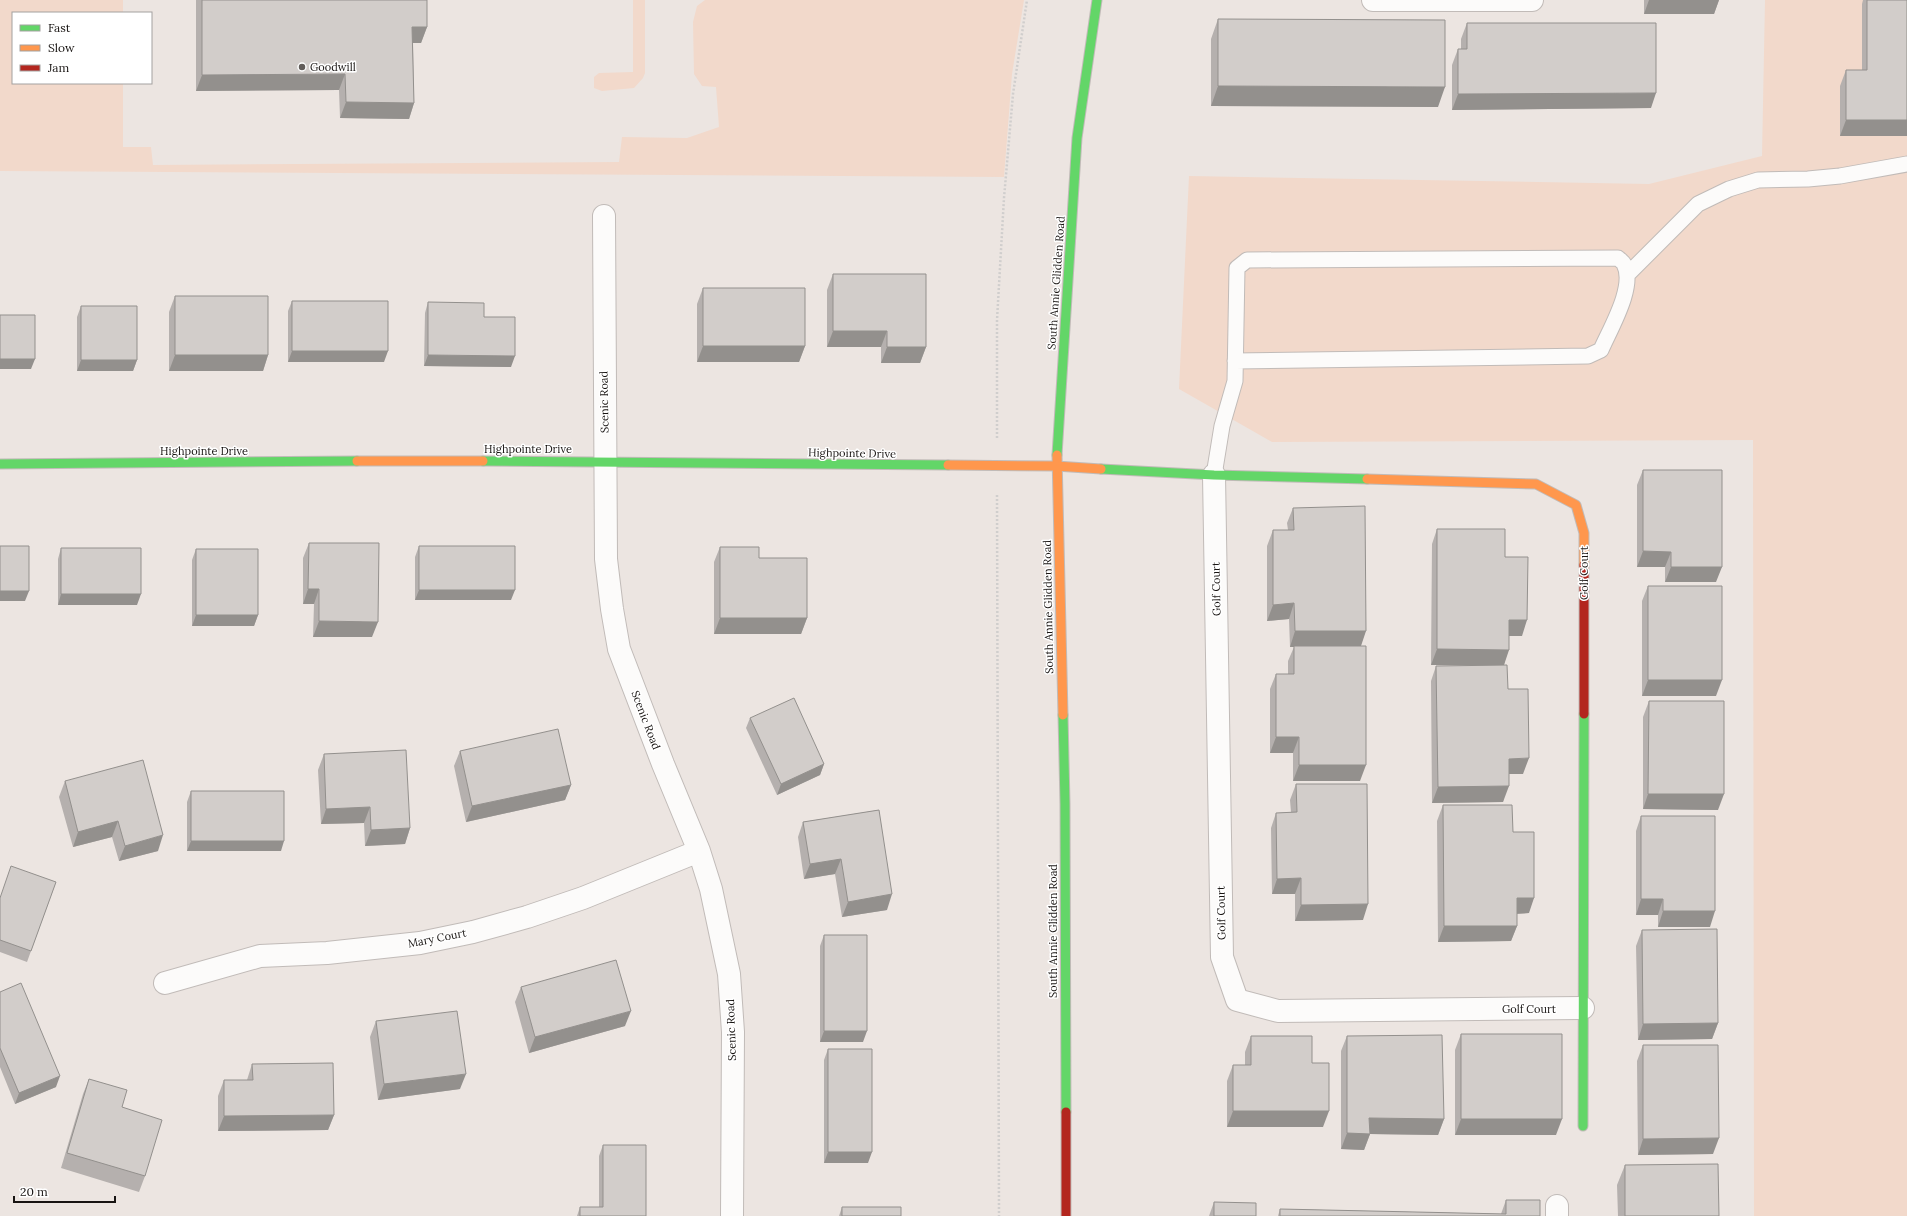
<svg xmlns="http://www.w3.org/2000/svg" width="1907" height="1216" font-family="Lora,serif">
  <style>
    .grass { fill: #f2d9cb }
    .lines { fill: none; stroke-linecap: round; stroke-linejoin: round }
    .lane-casing { stroke: #c1bbb8; stroke-width: 17 }
    .street-casing { stroke: #c1bbb8; stroke-width: 24 }
    .fast-casing { stroke: #c1bbb8; stroke-width: 11 }
    .slow-casing { stroke: #c1bbb8; stroke-width: 11 }
    .jam-casing { stroke: #c1bbb8; stroke-width: 11 }
    .path { stroke: #d0cecd; stroke-width: 2.5; stroke-dasharray: 2 2; stroke-linecap: butt }
    .lane { stroke: #fcfbfa; stroke-width: 15 }
    .street { stroke: #fcfbfa; stroke-width: 22 }
    .fast { stroke: #63d668; stroke-width: 9 }
    .slow { stroke: #ff974d; stroke-width: 9 }
    .jam { stroke: #b3261e; stroke-width: 9 }
    .wall { fill: #b5b0ae }
    .shaded-wall { fill: #93908d }
    .building { fill: #d2cdca; stroke: #93908d }
    .poi-dot { fill: #625d5a; stroke: #fff; stroke-width: 1.5 }
    .labels { text-anchor: middle; stroke-width: 3; stroke-linejoin: round; paint-order: stroke }
    .poi-label { font-size: 11px; fill: #181412; stroke: #fff; text-anchor: start }
    .street-label { font-size: 11px; fill: #181412; stroke: #fff }
  </style>
  <rect width="100%" height="100%" fill="#ece5e1"/>
  <path class="grass" d="M 0,0 L 123,0 L 123,13 L 13,13 L 13,83 L 123,83 L 123,147 L 151,147 L 153,165 L 619,162 L 622,137 L 687,138 L 719,127 L 716,87 L 702,86 L 694,74 L 693,22 L 697,6 L 705,0 L 1024,0 L 1012,74 L 1004,177 L 0,171 Z
    M 633,0 L 645,0 L 645,73 L 643,78 L 634,88 L 602,91 L 594,88 L 594,77 L 599,73 L 633,72 Z
    M 1765,0 L 1907,0 L 1907,1216 L 1754,1216 L 1753,440 L 1272,442 L 1179,389 L 1189,176 L 1649,184 L 1762,156 Z"/>
  <g class="lines">
    <g class="lane-casing">
      <path id="lane" d="M 1627,275 L 1698,204 L 1729,189 L 1758,180 L 1808,179 L 1840,176 L 1907,164
        M 1214,475 L 1222,426 L 1235,381 L 1237,268 L 1247,260 L 1618,258 C 1620,260 1623,262 1624,264 C 1636,286 1610,329 1601,350 L 1588,356 L 1235,361"/>
    </g>
    <g class="street-casing">
      <path id="street" d="M 1373,0 L 1532,0
        M 604,216 L 606,559 L 612,609 L 619,649 L 663,764 L 699,851 L 711,889 L 729,974 L 733,1032 L 732,1216
        M 1214,475 L 1222,957 L 1237,1000 L 1278,1011 L 1583,1008
        M 165,983 L 260,956 L 327,953 L 420,943 L 473,932 L 527,917 L 583,898 L 699,851
        M 1557,1206 L 1557,1216"/>
    </g>
    <g class="fast-casing">
      <path id="fast" d="M 1057,455 L 1077,138 L 1097,0
        M 483,461 L 948,465
        M 0,464 L 357,461
        M 1101,469 L 1214,475 L 1367,479
        M 1063,715 L 1065,804 L 1066,1112
        M 1583,1126 L 1584,714"/>
    </g>
    <g class="slow-casing">
      <path id="slow" d="M 1057,455 L 1063,715
        M 357,461 L 483,461
        M 948,465 L 1056,466 L 1101,469
        M 1367,479 L 1536,484 L 1576,505 L 1584,533 L 1584,565"/>
    </g>
    <g class="jam-casing">
      <path id="jam" d="M 1584,714 L 1584,565
        M 1066,1112 L 1066,1216"/>
    </g>
    <path class="path" d="M 997,438 L 997,320 L 1004,198 L 1013,94 L 1027,0
      M 997,495 L 999,1216"/>
    <use href="#lane" class="lane"/>
    <use href="#street" class="street"/>
    <use href="#fast" class="fast"/>
    <use href="#slow" class="slow"/>
    <use href="#jam" class="jam"/>
  </g>
  <path class="wall" d="M 196,0 L 427,0 L 427,27 L 421,43 L 413,43 L 414,103 L 409,119 L 340,118 L 339,90 L 196,91 Z
    M 1644,0 L 1719,0 L 1714,14 L 1644,14 Z
    M 1863,0 L 1907,0 L 1907,136 L 1840,136 L 1840,86 L 1846,70 L 1862,70 L 1862,4 Z
    M 1218,19 L 1438,107 L 1211,106 L 1211,39 Z
    M 1467,23 L 1651,108 L 1452,110 L 1452,65 L 1458,49 L 1461,49 L 1461,39 Z
    M 833,274 L 926,347 L 920,363 L 881,363 L 881,347 L 827,347 L 827,290 Z
    M 703,288 L 805,346 L 799,362 L 697,362 L 697,304 Z
    M 175,296 L 268,355 L 263,371 L 169,371 L 169,312 Z
    M 292,301 L 384,362 L 288,362 L 288,311 Z
    M 428,302 L 484,317 L 511,367 L 424,366 L 425,313 Z
    M 81,306 L 137,360 L 133,371 L 77,371 L 77,317 Z
    M 1643,470 L 1716,582 L 1665,582 L 1665,567 L 1637,567 L 1637,485 Z
    M 1293,508 L 1361,646 L 1360,781 L 1293,781 L 1293,753 L 1270,753 L 1270,689 L 1276,674 L 1288,674 L 1288,661 L 1294,647 L 1290,647 L 1289,619 L 1267,621 L 1267,546 L 1273,530 L 1288,530 L 1287,523 Z
    M 1437,529 L 1505,557 L 1522,636 L 1509,636 L 1504,665 L 1508,689 L 1523,774 L 1509,774 L 1503,802 L 1432,803 L 1431,681 L 1436,666 L 1482,665 L 1431,665 L 1432,544 Z
    M 309,543 L 372,637 L 313,637 L 314,604 L 303,604 L 303,558 Z
    M 419,546 L 511,600 L 415,600 L 415,557 Z
    M 720,547 L 759,558 L 807,618 L 801,634 L 714,634 L 714,562 Z
    M 61,548 L 137,605 L 58,605 L 58,559 Z
    M 196,549 L 258,615 L 254,626 L 192,626 L 192,560 Z
    M 1648,586 L 1716,696 L 1642,696 L 1642,601 Z
    M 1649,701 L 1718,810 L 1643,809 L 1643,717 Z
    M 750,718 L 824,764 L 820,775 L 777,795 L 746,728 Z
    M 460,751 L 571,785 L 565,800 L 466,822 L 454,766 Z
    M 324,754 L 410,828 L 405,844 L 365,846 L 364,823 L 321,824 L 318,770 Z
    M 65,781 L 158,851 L 119,861 L 112,837 L 73,847 L 59,797 Z
    M 1296,784 L 1363,920 L 1295,921 L 1295,894 L 1272,894 L 1271,828 L 1276,813 L 1291,812 L 1290,800 Z
    M 191,791 L 281,851 L 187,851 L 187,802 Z
    M 1443,805 L 1513,832 L 1529,913 L 1517,914 L 1517,926 L 1511,941 L 1438,942 L 1437,821 Z
    M 879,810 L 887,910 L 842,917 L 835,874 L 804,879 L 798,837 L 803,822 Z
    M 1641,816 L 1710,927 L 1658,927 L 1658,915 L 1636,915 L 1636,831 Z
    M 56,882 L 27,962 L 0,952 L 0,898 Z
    M 1642,930 L 1718,1023 L 1712,1039 L 1638,1040 L 1636,946 Z
    M 824,935 L 863,1042 L 820,1042 L 820,946 Z
    M 521,987 L 625,1026 L 529,1053 L 515,1002 Z
    M 0,992 L 56,1087 L 15,1104 L 0,1067 Z
    M 376,1021 L 460,1089 L 378,1100 L 370,1037 Z
    M 1461,1034 L 1556,1135 L 1455,1135 L 1455,1050 Z
    M 1251,1036 L 1312,1063 L 1323,1127 L 1227,1127 L 1227,1081 L 1233,1065 L 1245,1065 L 1245,1052 Z
    M 1347,1036 L 1444,1119 L 1438,1135 L 1370,1134 L 1364,1150 L 1341,1149 L 1341,1051 Z
    M 1643,1045 L 1713,1154 L 1638,1155 L 1637,1061 Z
    M 828,1049 L 868,1163 L 824,1163 L 824,1060 Z
    M 252,1064 L 334,1115 L 328,1130 L 218,1131 L 218,1096 L 224,1080 L 247,1080 Z
    M 89,1079 L 122,1107 L 145,1176 L 139,1192 L 61,1168 L 83,1094 Z
    M 603,1145 L 646,1216 L 577,1216 L 580,1207 L 599,1207 L 599,1156 Z
    M 1625,1165 L 1719,1216 L 1618,1216 L 1617,1185 Z
    M 1506,1200 L 1540,1216 L 1278,1216 L 1280,1209 L 1501,1214 Z
    M 1214,1202 L 1256,1216 L 1209,1216 Z
    M 842,1207 L 901,1216 L 839,1216 Z"/>
  <path class="shaded-wall" d="M 1649,0 L 1719,0 L 1714,14 L 1644,14 Z
    M 412,27 L 427,27 L 421,43 L 407,43 Z
    M 345,74 L 339,90 L 196,91 L 202,75 Z
    M 1218,86 L 1445,87 L 1438,107 L 1211,106 Z
    M 1656,93 L 1651,108 L 1452,110 L 1458,94 Z
    M 346,102 L 414,103 L 409,119 L 340,118 Z
    M 1846,120 L 1907,120 L 1907,136 L 1840,136 Z
    M 833,331 L 887,331 L 881,347 L 827,347 Z
    M 703,346 L 805,346 L 799,362 L 697,362 Z
    M 887,347 L 926,347 L 920,363 L 881,363 Z
    M 292,351 L 388,351 L 384,362 L 288,362 Z
    M 175,355 L 268,355 L 263,371 L 169,371 Z
    M 428,355 L 515,356 L 511,367 L 424,366 Z
    M 0,359 L 35,359 L 31,369 L 0,369 Z
    M 81,360 L 137,360 L 133,371 L 77,371 Z
    M 1643,551 L 1671,552 L 1665,567 L 1637,567 Z
    M 1671,567 L 1722,567 L 1716,582 L 1665,582 Z
    M 308,589 L 319,589 L 314,604 L 303,604 Z
    M 419,590 L 515,590 L 511,600 L 415,600 Z
    M 0,591 L 29,591 L 25,601 L 0,601 Z
    M 61,594 L 141,594 L 137,605 L 58,605 Z
    M 1294,603 L 1289,619 L 1267,621 L 1273,605 Z
    M 196,615 L 258,615 L 254,626 L 192,626 Z
    M 720,618 L 807,618 L 801,634 L 714,634 Z
    M 1509,620 L 1527,620 L 1522,636 L 1504,636 Z
    M 319,621 L 378,622 L 372,637 L 313,637 Z
    M 1295,631 L 1366,631 L 1361,646 L 1290,647 Z
    M 1437,649 L 1509,650 L 1504,665 L 1431,665 Z
    M 1648,680 L 1722,680 L 1716,696 L 1642,696 Z
    M 1276,737 L 1299,737 L 1293,753 L 1270,753 Z
    M 1529,758 L 1523,774 L 1503,774 L 1509,759 Z
    M 824,764 L 820,775 L 777,795 L 781,784 Z
    M 1299,765 L 1366,765 L 1360,781 L 1293,781 Z
    M 571,785 L 565,800 L 466,822 L 472,806 Z
    M 1509,786 L 1503,802 L 1432,803 L 1438,787 Z
    M 1648,794 L 1724,794 L 1718,810 L 1643,809 Z
    M 370,807 L 364,823 L 321,824 L 326,809 Z
    M 118,821 L 112,837 L 73,847 L 78,832 Z
    M 410,828 L 405,844 L 365,846 L 371,830 Z
    M 163,835 L 158,851 L 119,861 L 125,846 Z
    M 191,841 L 284,841 L 281,851 L 187,851 Z
    M 841,859 L 835,874 L 804,879 L 810,864 Z
    M 1301,878 L 1295,894 L 1272,894 L 1277,879 Z
    M 892,894 L 887,910 L 842,917 L 848,902 Z
    M 1517,898 L 1534,898 L 1529,913 L 1511,914 Z
    M 1641,899 L 1663,899 L 1658,915 L 1636,915 Z
    M 1368,904 L 1363,920 L 1295,921 L 1301,905 Z
    M 1663,911 L 1715,911 L 1710,927 L 1658,927 Z
    M 1444,926 L 1517,926 L 1511,941 L 1438,942 Z
    M 631,1011 L 625,1026 L 529,1053 L 535,1037 Z
    M 1718,1023 L 1712,1039 L 1638,1040 L 1643,1024 Z
    M 824,1031 L 867,1031 L 863,1042 L 820,1042 Z
    M 466,1074 L 460,1089 L 378,1100 L 384,1084 Z
    M 60,1076 L 56,1087 L 15,1104 L 19,1093 Z
    M 1233,1111 L 1329,1111 L 1323,1127 L 1227,1127 Z
    M 334,1115 L 328,1130 L 218,1131 L 224,1116 Z
    M 1369,1118 L 1444,1119 L 1438,1135 L 1370,1134 L 1364,1150 L 1341,1149 L 1347,1133 Z
    M 1461,1119 L 1562,1119 L 1556,1135 L 1455,1135 Z
    M 1719,1138 L 1713,1154 L 1638,1155 L 1643,1139 Z
    M 828,1152 L 872,1152 L 868,1163 L 824,1163 Z"/>
  <path class="building" d="M 202,0 L 427,0 L 427,27 L 412,27 L 414,103 L 346,102 L 345,74 L 202,75 Z
    M 1867,0 L 1907,0 L 1907,120 L 1846,120 L 1846,70 L 1867,70 Z
    M 1218,19 L 1445,20 L 1445,87 L 1218,86 Z
    M 1467,23 L 1656,23 L 1656,93 L 1458,94 L 1458,49 L 1467,49 Z
    M 833,274 L 926,274 L 926,347 L 887,347 L 887,331 L 833,331 Z
    M 703,288 L 805,288 L 805,346 L 703,346 Z
    M 175,296 L 268,296 L 268,355 L 175,355 Z
    M 292,301 L 388,301 L 388,351 L 292,351 Z
    M 428,302 L 484,303 L 484,317 L 515,317 L 515,356 L 428,355 Z
    M 81,306 L 137,306 L 137,360 L 81,360 Z
    M 0,315 L 35,315 L 35,359 L 0,359 Z
    M 1643,470 L 1722,470 L 1722,567 L 1671,567 L 1671,552 L 1643,551 Z
    M 1365,506 L 1366,631 L 1295,631 L 1294,603 L 1273,605 L 1273,530 L 1294,530 L 1293,508 Z
    M 1437,529 L 1505,529 L 1505,557 L 1528,557 L 1527,620 L 1509,620 L 1509,650 L 1437,649 Z
    M 309,543 L 379,543 L 378,622 L 319,621 L 319,589 L 308,589 Z
    M 0,546 L 29,546 L 29,591 L 0,591 Z
    M 419,546 L 515,546 L 515,590 L 419,590 Z
    M 720,547 L 759,547 L 759,558 L 807,558 L 807,618 L 720,618 Z
    M 61,548 L 141,548 L 141,594 L 61,594 Z
    M 196,549 L 258,549 L 258,615 L 196,615 Z
    M 1648,586 L 1722,586 L 1722,680 L 1648,680 Z
    M 1294,646 L 1366,646 L 1366,765 L 1299,765 L 1299,737 L 1276,737 L 1276,674 L 1294,674 Z
    M 1507,665 L 1508,689 L 1528,689 L 1529,758 L 1509,759 L 1509,786 L 1438,787 L 1436,666 Z
    M 794,698 L 824,764 L 781,784 L 750,718 Z
    M 1649,701 L 1724,701 L 1724,794 L 1648,794 Z
    M 558,729 L 571,785 L 472,806 L 460,751 Z
    M 406,750 L 410,828 L 371,830 L 370,807 L 326,809 L 324,754 Z
    M 143,760 L 163,835 L 125,846 L 118,821 L 78,832 L 65,781 Z
    M 1296,784 L 1367,784 L 1368,904 L 1301,905 L 1301,878 L 1277,879 L 1276,813 L 1297,812 Z
    M 191,791 L 284,791 L 284,841 L 191,841 Z
    M 1443,805 L 1512,805 L 1513,832 L 1534,832 L 1534,898 L 1517,898 L 1517,926 L 1444,926 Z
    M 879,810 L 892,894 L 848,902 L 841,859 L 810,864 L 803,822 Z
    M 1641,816 L 1715,816 L 1715,911 L 1663,911 L 1663,899 L 1641,899 Z
    M 11,866 L 56,882 L 31,951 L 0,940 L 0,898 Z
    M 1717,929 L 1718,1023 L 1643,1024 L 1642,930 Z
    M 824,935 L 867,935 L 867,1031 L 824,1031 Z
    M 616,960 L 631,1011 L 535,1037 L 521,987 Z
    M 21,983 L 60,1076 L 19,1093 L 0,1048 L 0,992 Z
    M 457,1011 L 466,1074 L 384,1084 L 376,1021 Z
    M 1461,1034 L 1562,1034 L 1562,1119 L 1461,1119 Z
    M 1442,1035 L 1444,1119 L 1369,1118 L 1370,1134 L 1347,1133 L 1347,1036 Z
    M 1251,1036 L 1312,1036 L 1312,1063 L 1329,1063 L 1329,1111 L 1233,1111 L 1233,1065 L 1251,1065 Z
    M 1643,1045 L 1718,1045 L 1719,1138 L 1643,1139 Z
    M 828,1049 L 872,1049 L 872,1152 L 828,1152 Z
    M 333,1063 L 334,1115 L 224,1116 L 224,1080 L 253,1080 L 252,1064 Z
    M 89,1079 L 127,1090 L 122,1107 L 162,1120 L 145,1176 L 67,1153 Z
    M 603,1145 L 646,1145 L 646,1216 L 580,1216 L 580,1207 L 603,1207 Z
    M 1718,1164 L 1719,1216 L 1625,1216 L 1625,1165 Z
    M 1506,1200 L 1540,1200 L 1540,1216 L 1280,1216 L 1280,1209 L 1506,1214 Z
    M 1214,1202 L 1256,1203 L 1256,1216 L 1214,1216 Z
    M 842,1207 L 901,1207 L 901,1216 L 842,1216 Z"/>
  <circle class="poi-dot" cx="302" cy="67" r="4"/>
  <g class="labels">
    <g class="poi-label">
      <text x="310" y="71">Goodwill</text>
    </g>
    <g class="street-label">
      <text transform="translate(1056 283) rotate(-86)" y="4">South Annie Glidden Road</text>
      <text transform="translate(604 402) rotate(-91)" y="4">Scenic Road</text>
      <text x="528" y="453">Highpointe Drive</text>
      <text x="204" y="455">Highpointe Drive</text>
      <text transform="translate(852 453) rotate(1)" y="4">Highpointe Drive</text>
      <text transform="translate(1584 573) rotate(-90)" y="4">Golf Court</text>
      <text transform="translate(1216 589) rotate(-91)" y="4">Golf Court</text>
      <text transform="translate(1048 607) rotate(-91)" y="4">South Annie Glidden Road</text>
      <text transform="translate(646 720) rotate(69)" y="4">Scenic Road</text>
      <text transform="translate(1221 913) rotate(-91)" y="4">Golf Court</text>
      <text transform="translate(1053 931) rotate(-90)" y="4">South Annie Glidden Road</text>
      <text transform="translate(437 938) rotate(-11)" y="4">Mary Court</text>
      <text x="1529" y="1013">Golf Court</text>
      <text transform="translate(731 1030) rotate(-92)" y="4">Scenic Road</text>
    </g>
  </g>
  <rect x="12" y="12" width="140" height="72" fill="#ffffff" stroke="#a3a1a0"/>
  <rect x="20" y="25" width="20" height="6" fill="#63d668" stroke="#a3a1a0"/>
  <text x="48" y="32" font-size="12" fill="#181412">Fast</text>
  <rect x="20" y="45" width="20" height="6" fill="#ff974d" stroke="#a3a1a0"/>
  <text x="48" y="52" font-size="12" fill="#181412">Slow</text>
  <rect x="20" y="65" width="20" height="6" fill="#b3261e" stroke="#a3a1a0"/>
  <text x="48" y="72" font-size="12" fill="#181412">Jam</text>
  <path d="M14 1196v6h101v-6" fill="none" stroke="#181412" stroke-width="2"/>
  <text x="20" y="1196" font-size="12" fill="#181412" stroke="#ffffff" stroke-width="3" paint-order="stroke">20 m</text>
</svg>
